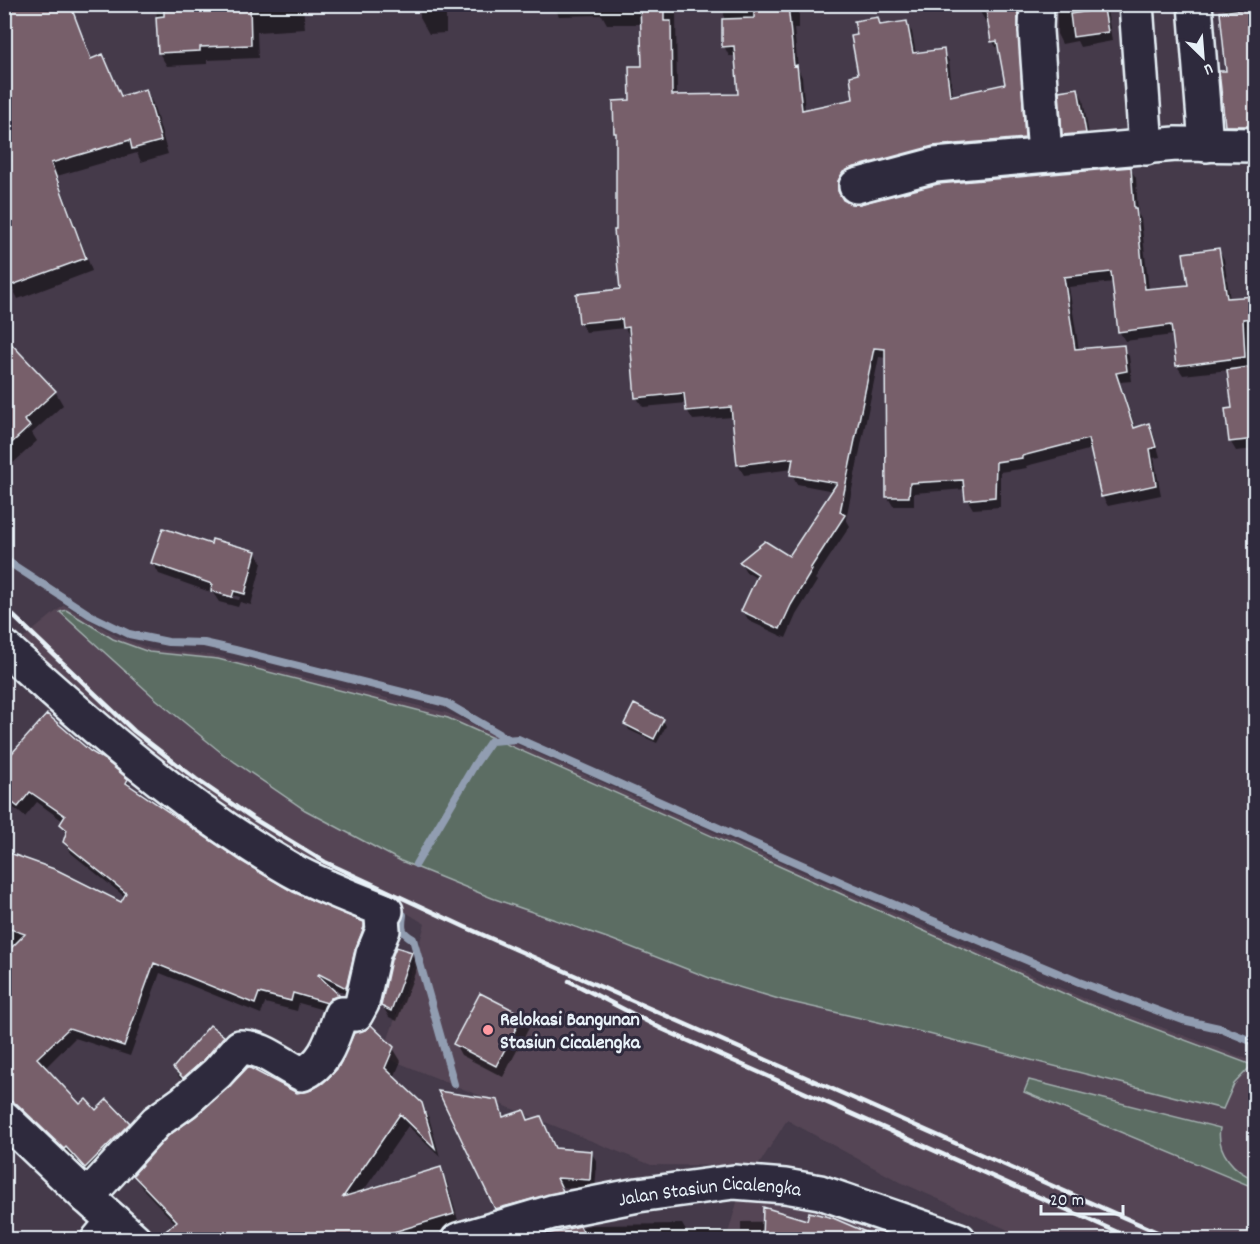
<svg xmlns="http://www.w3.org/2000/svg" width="1260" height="1244" font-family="Dekko,sans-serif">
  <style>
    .built { fill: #544554 }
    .green { fill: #5c6d64; stroke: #a2afae; stroke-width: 1.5 }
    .shadow { fill: #0007; fill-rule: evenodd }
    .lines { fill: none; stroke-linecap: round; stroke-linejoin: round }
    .stream { stroke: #919db1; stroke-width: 8 }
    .building { fill: #775e6a; stroke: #e8f1f8; stroke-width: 1.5 }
    .minor-casing { stroke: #e8f1f8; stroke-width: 38 }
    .major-casing { stroke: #e8f1f8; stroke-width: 38 }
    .minor { stroke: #2f2a3d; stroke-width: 33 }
    .major { stroke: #2f2a3d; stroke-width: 33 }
    .rail { stroke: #e8f1f8; stroke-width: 4.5 }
    .poi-dot { fill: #ff9aa2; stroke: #2f2a3d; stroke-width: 2 }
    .labels { text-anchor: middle; stroke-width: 6; stroke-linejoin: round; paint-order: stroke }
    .poi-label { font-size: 20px; font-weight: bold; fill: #e8f1f8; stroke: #2f2a3d; text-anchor: start }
    .street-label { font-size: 20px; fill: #e8f1f8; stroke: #2f2a3d }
  </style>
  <rect width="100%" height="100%" fill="#453a4a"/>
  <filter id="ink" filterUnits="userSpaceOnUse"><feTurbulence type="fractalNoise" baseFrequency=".0167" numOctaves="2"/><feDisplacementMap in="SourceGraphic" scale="12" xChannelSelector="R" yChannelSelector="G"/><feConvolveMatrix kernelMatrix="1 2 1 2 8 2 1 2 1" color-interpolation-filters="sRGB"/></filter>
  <g filter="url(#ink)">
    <path class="built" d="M 64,605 L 117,636 L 151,649 L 219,656 L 447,713 L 1083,998 L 1252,1061 L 1256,1063 L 1255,1239 L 1012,1239 L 1006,1229 L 900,1182 L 787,1120 L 758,1166 L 651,1165 L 382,1056 L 411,973 L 425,924 L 394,905 L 352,889 L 149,763 L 19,642 Z
      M 740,1192 L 786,1195 L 912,1240 L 726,1240 Z"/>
    <path class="green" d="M 66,610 L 113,639 L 149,652 L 218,659 L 448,718 L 1083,1002 L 1252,1065 L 1234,1084 L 1223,1109 L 917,1031 L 782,1000 L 712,979 L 613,940 L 492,898 L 401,861 L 305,810 L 223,754 L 157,700 L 60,612 Z
      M 1029,1080 L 1220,1128 C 1216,1151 1234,1172 1255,1179 L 1255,1188 L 1024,1092 Z"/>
    <path class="shadow" d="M 70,4 L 92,60 L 102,56 L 122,97 L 146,90 L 153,104 L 168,154 L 141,162 L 137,153 L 57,176 L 92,271 L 18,299 L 4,271 L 12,162 Z
      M 156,4 L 303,4 L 305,29 L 257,32 L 258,58 L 207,60 L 207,64 L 167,66 L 159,53 Z
      M 420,4 L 446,4 L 446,33 L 429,34 L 420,18 Z
      M 553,4 L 835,4 L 835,7 L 799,7 L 799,28 L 794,28 L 798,69 L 802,77 L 805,111 L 855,100 L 860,75 L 858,36 L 878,19 L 882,27 L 906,22 L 912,32 L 916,54 L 943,51 L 949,61 L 953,97 L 1007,85 L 1001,51 L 999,51 L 993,42 L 989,21 L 986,22 L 980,12 L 979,4 L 1026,4 L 1030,148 L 843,191 L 843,201 L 850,205 L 1130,168 L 1136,178 L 1138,214 L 1141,219 L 1149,290 L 1190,286 L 1218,249 L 1224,259 L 1230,300 L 1256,297 L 1256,449 L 1236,451 L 1230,441 L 1234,410 L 1229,370 L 1183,375 L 1177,366 L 1173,335 L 1125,341 L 1119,331 L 1114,282 L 1069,287 L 1079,350 L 1123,346 L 1129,356 L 1132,381 L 1120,382 L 1136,429 L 1148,425 L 1154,435 L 1160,457 L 1154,458 L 1161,495 L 1108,506 L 1102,496 L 1092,449 L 1026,466 L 1027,468 L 1000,472 L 1000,507 L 973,509 L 967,499 L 966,489 L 914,493 L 914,506 L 893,506 L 887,496 L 886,358 L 879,357 L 846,519 L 850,526 L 815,579 L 817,581 L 796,615 L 786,638 L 749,621 L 743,611 L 758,579 L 746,572 L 741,563 L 790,558 L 834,491 L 797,484 L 792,474 L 793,469 L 744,475 L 738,465 L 733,417 L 693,420 L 687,410 L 687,403 L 643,407 L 637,398 L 630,337 L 625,328 L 586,332 L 580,323 L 622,290 L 618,231 L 617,136 L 615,133 L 631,102 L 643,68 L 642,24 L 607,24 L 602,15 L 559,16 ZM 676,9 L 724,9 L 724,46 L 729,56 L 736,56 L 740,96 L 677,97 Z
      M 1106,4 L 1112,41 L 1080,47 L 1077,41 L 1062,44 L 1057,34 L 1057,5 Z
      M 1224,4 L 1256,4 L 1256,136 L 1232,135 L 1227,125 L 1228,72 Z
      M 1078,90 L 1083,99 L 1090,142 L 1069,144 L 1064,135 Z
      M 4,338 L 55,391 L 63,405 L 32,433 L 37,441 L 10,466 L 4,460 Z
      M 212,546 L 255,552 L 262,563 L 251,605 L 240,602 L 238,607 L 219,602 L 213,593 L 159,574 L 153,563 ZM 216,591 L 240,597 L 239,600 L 216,594 Z
      M 663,720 L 666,726 L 657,743 L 629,730 L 626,724 Z
      M 89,753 L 104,761 L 127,780 L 132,789 L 240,863 L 292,893 L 362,923 L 369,935 L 352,997 L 326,985 L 338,997 L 344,1007 L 334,1013 L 299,1003 L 297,1011 L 265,1003 L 261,1014 L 160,973 L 130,1056 L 75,1038 L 45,1068 L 80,1106 L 128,1124 L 135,1135 L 92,1178 L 73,1157 L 71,1159 L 4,1106 L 4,846 L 11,855 L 121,904 L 125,897 L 71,853 L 64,842 L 67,834 L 61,824 L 63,821 L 37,802 L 25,817 L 4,800 L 4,764 Z
      M 411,954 L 418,965 L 397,1021 L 389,1017 L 382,1005 Z
      M 481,995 L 522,1017 L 529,1028 L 503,1077 L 461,1055 L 455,1044 Z
      M 210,1027 L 223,1037 L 230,1049 L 190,1088 L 181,1080 L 174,1069 Z
      M 393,1048 L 401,1061 L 394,1078 L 421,1104 L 429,1118 L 440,1157 L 408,1126 L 362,1193 L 440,1169 L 447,1182 L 460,1227 L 419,1240 L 160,1240 L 176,1224 L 142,1188 L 134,1175 L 296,1094 L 303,1094 Z
      M 441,1093 L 497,1101 L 505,1118 L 524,1112 L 529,1121 L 555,1149 L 591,1152 L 597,1162 L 595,1190 L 561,1187 L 568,1201 L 502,1219 Z
      M 833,1219 L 881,1240 L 533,1239 L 591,1225 L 682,1224 L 686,1231 L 741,1231 L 741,1222 L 808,1221 Z"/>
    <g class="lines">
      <path class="stream" d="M 4,559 L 90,615 L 129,634 L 168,642 L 204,643 L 235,650 L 446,703 L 508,739
        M 416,864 L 475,764 L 491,741 L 518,739 L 852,887 L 1079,982 L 1183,1020 L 1219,1028 L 1256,1043
        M 403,915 C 401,929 401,932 413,939 L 454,1084"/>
    </g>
    <path class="building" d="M 4,4 L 70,4 L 91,59 L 103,54 L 121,96 L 146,89 L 161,141 L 132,149 L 130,140 L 51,163 L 86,258 L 4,288 L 4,164 L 11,161 L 4,139 Z
      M 206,4 L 250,4 L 251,45 L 200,47 L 200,51 L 158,53 L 156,17 L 164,16 L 164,6 Z
      M 640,4 L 664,4 L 664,21 L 671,21 L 672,95 L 738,94 L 734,46 L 722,47 L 722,19 L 754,18 L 754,4 L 788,4 L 794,66 L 797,65 L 802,110 L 853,99 L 850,76 L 858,74 L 851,36 L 857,35 L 854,21 L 878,17 L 880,25 L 907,21 L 913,53 L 944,49 L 950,96 L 1005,84 L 997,41 L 991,42 L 985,4 L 1017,4 L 1025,138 L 933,146 L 851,168 L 843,172 L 838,181 L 838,191 L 843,200 L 851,204 L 860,204 L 938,184 L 1131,167 L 1134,208 L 1136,208 L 1145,289 L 1188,285 L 1183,253 L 1219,248 L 1227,298 L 1256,296 L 1256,318 L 1243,319 L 1245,357 L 1176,366 L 1171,325 L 1118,332 L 1111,272 L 1064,277 L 1075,349 L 1124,345 L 1127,371 L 1116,373 L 1134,428 L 1149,423 L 1156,447 L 1150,449 L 1156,485 L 1101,497 L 1088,439 L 1022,456 L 1022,458 L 996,462 L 995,497 L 965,500 L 963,480 L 910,483 L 909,497 L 886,497 L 885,349 L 874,348 L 840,512 L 845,515 L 810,569 L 812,570 L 791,605 L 780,629 L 741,611 L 758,574 L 739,562 L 765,541 L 789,556 L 837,483 L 790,475 L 793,458 L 737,465 L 731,407 L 686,411 L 684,393 L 635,398 L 629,327 L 623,328 L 622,319 L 579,323 L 576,294 L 620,289 L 614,230 L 616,230 L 616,133 L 614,133 L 613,101 L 630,100 L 629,66 L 642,66 Z
      M 1256,8 L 1256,126 L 1225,126 L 1219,71 L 1226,71 L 1220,12 Z
      M 1104,9 L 1108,32 L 1073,37 L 1070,14 Z
      M 1078,88 L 1086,133 L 1062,135 L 1059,91 Z
      M 4,336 L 56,391 L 24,420 L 30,426 L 4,450 Z
      M 1256,366 L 1256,439 L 1229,442 L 1225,409 L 1232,408 L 1227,370 Z
      M 163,528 L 211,544 L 212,539 L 256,551 L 245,594 L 234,591 L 232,597 L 211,591 L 212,584 L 151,563 Z
      M 634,704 L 664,719 L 654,739 L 624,724 Z
      M 47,714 L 90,751 L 105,760 L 128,779 L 126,783 L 241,861 L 293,892 L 364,922 L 364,927 L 355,950 L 346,988 L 319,974 L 318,975 L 340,996 L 331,998 L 327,1003 L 293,993 L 291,1001 L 259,993 L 255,1004 L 154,963 L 124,1046 L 69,1028 L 37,1058 L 80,1104 L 86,1099 L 96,1110 L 107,1099 L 130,1123 L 85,1168 L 66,1147 L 64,1149 L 17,1104 L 4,1100 L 4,955 L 25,934 L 4,927 L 4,851 L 57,870 L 121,902 L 126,893 L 63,842 L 67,830 L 60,824 L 65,816 L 30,792 L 18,807 L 4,796 L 4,762 Z
      M 396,947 L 412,952 L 391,1011 L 381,1006 L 391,960 Z
      M 480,993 L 523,1015 L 496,1066 L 453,1044 Z
      M 210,1025 L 224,1036 L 204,1060 L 183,1078 L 173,1068 Z
      M 371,1025 L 394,1047 L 385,1068 L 422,1103 L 435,1148 L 400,1114 L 343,1197 L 441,1167 L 454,1214 L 370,1239 L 157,1239 L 177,1221 L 133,1175 L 168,1136 L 196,1116 L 229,1087 L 248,1067 L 297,1093 L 311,1090 L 323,1083 L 338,1068 L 354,1033 L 365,1030 Z
      M 438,1091 L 498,1100 L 503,1117 L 524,1110 L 528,1120 L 541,1116 L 555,1148 L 592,1151 L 590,1180 L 557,1178 L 563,1191 L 495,1209 Z
      M 763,1207 L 807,1220 L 809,1212 L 833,1218 L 882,1239 L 762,1239 Z
      M 580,1226 L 587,1239 L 532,1239 L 531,1238 Z"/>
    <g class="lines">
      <g class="minor-casing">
        <g id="minor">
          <path d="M 1037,4 L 1036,31 L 1045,155"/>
          <path d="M 1136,4 L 1146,148"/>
          <path d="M 1195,4 L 1206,145"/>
          <path d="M 856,186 L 935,165 L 1176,144 L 1256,145"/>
          <path d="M 4,647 C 94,728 184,808 290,869 C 320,886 354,898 386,911 L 382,918 L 383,930 L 373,954 L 362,1003 L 356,1014 L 341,1014 C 332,1038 327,1063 302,1074 C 280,1064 264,1047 240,1047 L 217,1073 L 184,1102 L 156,1122 L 87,1197"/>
          <path d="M 98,1240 L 114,1221"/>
          <path id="s1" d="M 458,1240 L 552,1212 L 638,1195 L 734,1182 L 785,1186 L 820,1192 L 959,1240"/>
        </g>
      </g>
      <g class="major-casing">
        <path id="major" d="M 4,1118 L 87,1197 L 135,1240"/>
      </g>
      <use href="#minor" class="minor"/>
      <use href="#major" class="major"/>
      <path class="rail" d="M 4,607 L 134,731 L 196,779 L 254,819 L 325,862 L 465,927 L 1175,1240
        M 569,981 L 662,1029 L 1135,1240"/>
    </g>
  </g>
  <circle class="poi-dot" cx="488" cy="1030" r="6"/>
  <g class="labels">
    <g class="poi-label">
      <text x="500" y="1025">Relokasi Bangunan<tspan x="500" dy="23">Stasiun Cicalengka</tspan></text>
    </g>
    <g class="street-label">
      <text dy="7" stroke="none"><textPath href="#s1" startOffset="258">Jalan Stasiun Cicalengka</textPath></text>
    </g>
  </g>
  <rect width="1260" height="1244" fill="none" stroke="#2f2a3d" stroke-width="24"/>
  <rect x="12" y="12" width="1236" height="1220" fill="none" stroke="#e8f1f8" stroke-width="2" filter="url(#ink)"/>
  <g transform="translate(1203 57) rotate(155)" stroke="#2f2a3d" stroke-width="4.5" paint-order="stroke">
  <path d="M0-4.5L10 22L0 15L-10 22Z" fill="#e8f1f8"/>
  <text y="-9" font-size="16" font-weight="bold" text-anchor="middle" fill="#e8f1f8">U</text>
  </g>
  <path d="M1041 1205v9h82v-9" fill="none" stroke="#e8f1f8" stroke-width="3"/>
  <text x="1050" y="1205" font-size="18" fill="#e8f1f8" stroke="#2f2a3d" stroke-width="4.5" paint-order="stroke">20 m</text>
</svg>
